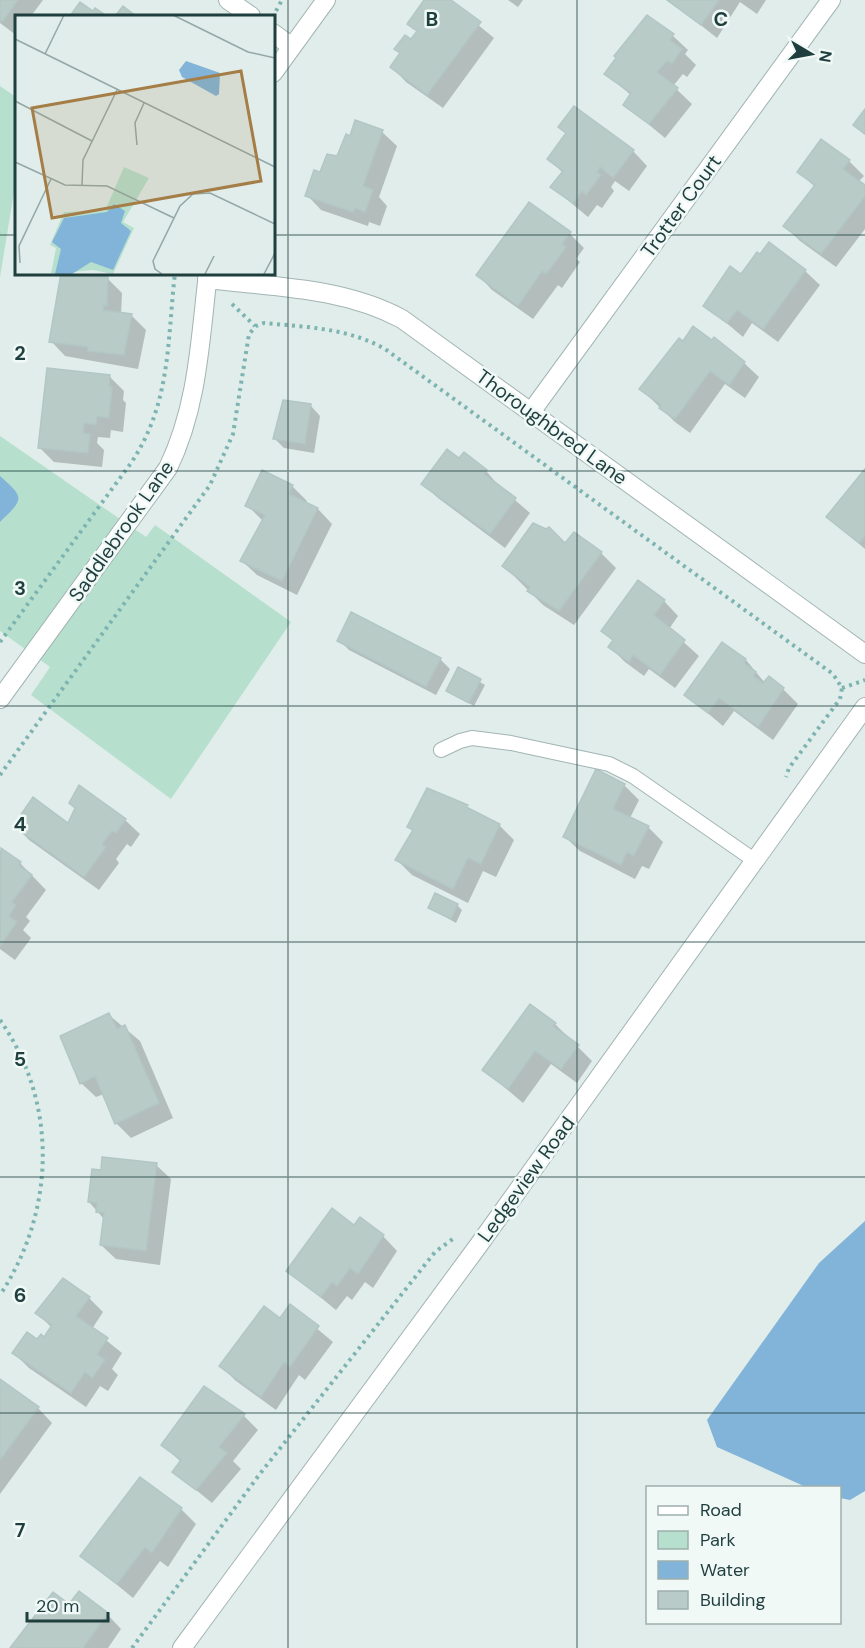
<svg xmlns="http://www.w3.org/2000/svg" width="865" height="1648" font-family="'DM Sans',sans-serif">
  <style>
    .green { fill: #b6e0cd }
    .water { fill: #81b4d8 }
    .shadow { fill: #0003 }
    .building { fill: #b8cbc7; stroke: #b2c7c4; stroke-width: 1.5 }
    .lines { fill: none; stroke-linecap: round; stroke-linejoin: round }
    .service-casing { stroke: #a2b5b3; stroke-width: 16 }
    .minor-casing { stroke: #a2b5b3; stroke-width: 20 }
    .path { stroke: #7db4b1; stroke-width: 4; stroke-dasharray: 3 4.5; stroke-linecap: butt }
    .service { stroke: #fff; stroke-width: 14 }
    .minor { stroke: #fff; stroke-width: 18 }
    .grid { fill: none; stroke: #1f3f3f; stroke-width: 1.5; stroke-opacity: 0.55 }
    .labels { text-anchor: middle; stroke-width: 5; stroke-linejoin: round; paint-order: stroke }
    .street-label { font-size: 20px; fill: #1f3f3f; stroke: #f1f9f7 }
    .inset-road { fill: none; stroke: #93a7a6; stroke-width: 1.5 }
    .view { fill: #a57d47; fill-opacity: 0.15; stroke: #a57d47; stroke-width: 3 }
    .inset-edge { fill: none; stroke: #1f3f3f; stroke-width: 3 }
    .grid-label { font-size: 20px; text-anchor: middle; font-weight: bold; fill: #1f3f3f; stroke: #f1f9f7; stroke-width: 5; stroke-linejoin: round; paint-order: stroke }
  </style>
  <rect width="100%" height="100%" fill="#e0edea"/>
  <path class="green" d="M 0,86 L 16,97 L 16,180 L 0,277 Z
    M 0,436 L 146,537 L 155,525 L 291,622 L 171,799 L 31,695 L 50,667 L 0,631 Z"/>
  <path class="water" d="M 0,476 C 26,499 23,499 0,522 Z
    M 865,1221 L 865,1491 L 850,1500 L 840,1498 L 840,1488 L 806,1487 L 717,1447 L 707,1420 L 819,1263 Z"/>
  <path class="shadow" d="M 0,0 L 43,0 L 31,16 L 16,16 L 16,35 L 0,23 Z
    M 427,0 L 448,0 L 494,38 L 443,108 L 406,82 L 392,67 L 418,32 L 409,23 Z
    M 508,0 L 523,0 L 518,7 Z
    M 669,0 L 766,0 L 757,14 L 740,2 L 717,38 Z
    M 647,17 L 673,36 L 688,50 L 685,54 L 696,65 L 687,77 L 683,74 L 673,86 L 692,104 L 665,138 L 625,105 L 632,96 L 606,74 Z
    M 382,132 L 397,146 L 379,197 L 387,206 L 380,226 L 369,222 L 368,226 L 321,210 L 307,195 L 321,173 L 338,158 L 351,138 Z
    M 633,151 L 647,166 L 629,191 L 615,181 L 611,187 L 614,191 L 602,208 L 597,205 L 588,217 L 552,187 L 563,173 L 549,159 Z
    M 849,161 L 864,176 L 858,182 L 865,187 L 865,229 L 836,267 L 800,241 L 785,226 L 815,187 L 799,172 Z
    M 570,234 L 584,248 L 576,259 L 580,262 L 562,288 L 558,285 L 533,319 L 492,290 L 478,275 Z
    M 805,271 L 820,285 L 778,342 L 752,323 L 743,337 L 705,305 L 741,277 Z
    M 62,273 L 107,278 L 122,293 L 121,314 L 131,315 L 146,330 L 138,369 L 65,356 L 51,341 Z
    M 683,343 L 744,363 L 759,377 L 745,398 L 725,384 L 690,433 L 675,422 L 641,389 Z
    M 110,377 L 124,391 L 123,400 L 126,403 L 123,432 L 111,430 L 110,438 L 98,437 L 97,443 L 104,450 L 102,467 L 54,462 L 39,447 Z
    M 311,406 L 320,416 L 314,453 L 284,448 L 275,439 Z
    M 460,460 L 486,471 L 500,487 L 530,513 L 505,548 L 438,498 L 423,484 Z
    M 865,471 L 865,549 L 828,517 Z
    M 292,486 L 307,501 L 305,503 L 318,509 L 332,524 L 297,595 L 257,575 L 242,561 L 263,521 L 247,505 Z
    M 566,545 L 601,553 L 616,568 L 574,625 L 543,605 L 504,566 Z
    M 664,601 L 678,616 L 669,629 L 699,656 L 675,688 L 649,669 L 644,676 L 625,662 L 610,647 L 614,642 L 603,631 Z
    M 339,640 L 440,659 L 450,669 L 436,695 L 349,650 Z
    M 723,644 L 746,660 L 765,683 L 783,689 L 798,704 L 773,740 L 734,711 L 723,726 L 686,695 Z
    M 458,669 L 485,685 L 474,706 L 447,690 Z
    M 624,785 L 639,800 L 630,818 L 648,827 L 663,842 L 649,869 L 642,866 L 635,879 L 580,851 L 565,837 Z
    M 427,790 L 467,807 L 499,825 L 514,840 L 496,877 L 483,871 L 468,903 L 412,875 L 397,860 L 414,832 L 409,827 Z
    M 125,820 L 140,834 L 131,847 L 127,844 L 116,859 L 119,863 L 99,890 L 29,840 L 15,825 L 68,825 Z
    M 0,851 L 20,863 L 46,890 L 26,917 L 30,921 L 23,930 L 31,938 L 15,960 L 0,949 Z
    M 457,905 L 462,910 L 456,923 L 430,908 Z
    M 109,1015 L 140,1041 L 173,1118 L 131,1138 L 116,1123 L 104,1094 L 96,1097 L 81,1083 Z
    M 555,1024 L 592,1061 L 577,1083 L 551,1064 L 523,1103 L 484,1070 Z
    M 156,1165 L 171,1179 L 160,1265 L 116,1259 L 101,1245 L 104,1219 L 89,1202 L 102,1171 Z
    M 354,1227 L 383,1236 L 397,1251 L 373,1288 L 365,1282 L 352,1300 L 347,1296 L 336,1310 L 288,1271 Z
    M 52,1291 L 89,1298 L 103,1312 L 92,1329 L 122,1353 L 112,1369 L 118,1375 L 108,1391 L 100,1386 L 86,1407 L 29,1368 L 14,1353 L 44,1339 L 52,1328 L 37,1313 Z
    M 290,1306 L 333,1342 L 305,1380 L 299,1375 L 276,1410 L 236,1381 L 221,1366 L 280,1320 Z
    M 0,1381 L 38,1408 L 52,1423 L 0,1494 Z
    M 244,1416 L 258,1430 L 233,1461 L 241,1469 L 212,1503 L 174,1472 L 181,1462 L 163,1445 Z
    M 181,1509 L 196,1524 L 168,1567 L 160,1561 L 133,1598 L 82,1556 Z
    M 69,1606 L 107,1614 L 121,1629 L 108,1648 L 12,1648 Z"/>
  <path class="building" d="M 0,0 L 18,0 L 2,22 L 0,20 Z
    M 424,0 L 451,0 L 481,22 L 427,95 L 390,67 L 400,53 L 394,49 L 405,35 L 411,39 L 417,31 L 407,24 Z
    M 667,0 L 719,0 L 701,25 Z
    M 80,2 L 93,11 L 95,8 L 107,16 L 70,16 Z
    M 123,6 L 136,16 L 115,16 Z
    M 647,15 L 674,34 L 670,40 L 682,49 L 672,64 L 667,61 L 657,72 L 678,88 L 649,124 L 623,105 L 631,93 L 604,74 L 616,58 L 614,56 Z
    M 574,106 L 634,150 L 613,178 L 600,167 L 597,172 L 601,175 L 586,195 L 582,191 L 573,203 L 550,187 L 563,171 L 547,159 L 566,133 L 558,127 Z
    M 865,109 L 865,134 L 853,125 Z
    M 355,120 L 383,130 L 363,186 L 373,190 L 365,212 L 355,208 L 353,212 L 305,196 L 314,170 L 320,172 L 327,154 L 337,156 L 346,134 L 350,136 Z
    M 821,139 L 850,160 L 843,169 L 865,185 L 865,196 L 821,254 L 783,226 L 815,185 L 797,172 Z
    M 529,202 L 571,232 L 562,244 L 566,247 L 550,269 L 546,274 L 542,271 L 518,306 L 476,275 Z
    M 769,242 L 806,270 L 763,329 L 737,310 L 727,323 L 703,306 L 730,266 L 741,274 L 757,252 L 760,254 Z
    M 61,273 L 108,277 L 107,306 L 104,305 L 103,310 L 132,314 L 124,355 L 88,351 L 88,347 L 49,342 Z
    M 693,326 L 712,340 L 714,337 L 745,362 L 729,385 L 710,371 L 675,419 L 659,408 L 661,405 L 639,389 L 679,338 L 683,341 Z
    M 47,368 L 110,375 L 109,387 L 112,387 L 109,418 L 97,416 L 96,425 L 84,423 L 83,433 L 90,434 L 88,453 L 38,448 Z
    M 283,400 L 311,404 L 305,444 L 273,439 Z
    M 447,449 L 459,458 L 464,452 L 487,470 L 484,474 L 516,498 L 490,534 L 421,484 Z
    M 865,469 L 865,536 L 859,543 L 826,517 Z
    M 262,470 L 293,485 L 289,494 L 318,508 L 282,581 L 240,561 L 265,515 L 245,506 Z
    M 533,523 L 546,529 L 549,527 L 565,543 L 574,532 L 602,552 L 559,611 L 527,591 L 530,587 L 502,566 Z
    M 638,580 L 665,600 L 654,615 L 685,640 L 660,675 L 633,655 L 629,662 L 608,647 L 613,640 L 601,631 Z
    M 351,612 L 441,658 L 426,687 L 337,641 Z
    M 722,642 L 746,659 L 744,663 L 756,672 L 753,676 L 763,683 L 769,676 L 784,688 L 758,727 L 719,698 L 708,713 L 684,695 Z
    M 458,667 L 481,679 L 469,703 L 446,691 Z
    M 596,769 L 625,784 L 613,809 L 649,826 L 634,856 L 627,852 L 621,865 L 563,837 Z
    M 79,785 L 126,819 L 116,833 L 112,831 L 102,844 L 106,847 L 84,877 L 13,826 L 33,797 L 68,823 L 75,808 L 69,803 Z
    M 427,788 L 468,805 L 466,807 L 500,824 L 481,864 L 468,858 L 453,889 L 395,860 L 413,830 L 407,827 Z
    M 1,848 L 21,862 L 19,865 L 32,875 L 12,902 L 16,905 L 9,916 L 17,922 L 0,946 Z
    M 435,893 L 458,904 L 451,919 L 428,908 Z
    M 530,1004 L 556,1023 L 553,1026 L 579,1045 L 561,1069 L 535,1051 L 508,1089 L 482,1070 Z
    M 109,1013 L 117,1029 L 125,1025 L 159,1103 L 115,1124 L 95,1076 L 80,1084 L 60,1036 Z
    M 102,1157 L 157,1163 L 146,1251 L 100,1245 L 104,1213 L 96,1212 L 97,1203 L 88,1202 L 92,1169 L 101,1170 Z
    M 332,1208 L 354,1225 L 360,1217 L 384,1235 L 358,1274 L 350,1268 L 337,1286 L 332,1282 L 321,1297 L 286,1271 Z
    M 63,1278 L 90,1297 L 76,1316 L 108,1338 L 97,1354 L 105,1360 L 92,1378 L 85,1372 L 71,1393 L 12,1353 L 27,1332 L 37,1339 L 41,1334 L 44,1337 L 52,1325 L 35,1313 Z
    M 290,1304 L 319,1326 L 290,1367 L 284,1362 L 261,1397 L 219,1366 L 264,1306 L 280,1318 Z
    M 0,1379 L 39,1407 L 0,1460 Z
    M 204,1386 L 245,1414 L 219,1447 L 227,1453 L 196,1490 L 172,1472 L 181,1460 L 161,1445 Z
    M 140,1477 L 182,1508 L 152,1553 L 145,1547 L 117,1584 L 80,1556 Z
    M 79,1591 L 108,1613 L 83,1648 L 10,1648 L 53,1592 L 69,1604 Z"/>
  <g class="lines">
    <g class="service-casing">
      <path id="service" d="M 441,750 L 460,741 L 472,738 L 511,743 L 609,764 L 633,776 L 754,860"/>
    </g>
    <g class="minor-casing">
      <path id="minor" d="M 228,0 L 251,16
        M 273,33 L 292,47
        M 273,73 L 326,0
        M 207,279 C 273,287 342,287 402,319 L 865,654
        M 531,412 L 831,0
        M 0,699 L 168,468 C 198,406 200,341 208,273
        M 182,1648 L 478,1246 L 865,707"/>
    </g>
    <path class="path" d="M 276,11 L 282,0
      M 232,304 L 255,326
      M 0,642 L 131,463 C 171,403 167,343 175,273
      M 842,688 L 865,680
      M 0,775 L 210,485 L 233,434 L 249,334 L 256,326 L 264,323 C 306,327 348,328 385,349 L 833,674 L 842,688 L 840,699 L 789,768 L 786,777
      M 0,1020 C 59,1104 55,1212 0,1295
      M 132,1648 L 259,1475 L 435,1252 L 454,1238"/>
    <use href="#service" class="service"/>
    <use href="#minor" class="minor"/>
  </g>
  <path class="grid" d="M 288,0 L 288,1648M 577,0 L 577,1648M 0,235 L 16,235M 273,235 L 865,235M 0,471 L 865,471M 0,706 L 865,706M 0,942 L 865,942M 0,1177 L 865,1177M 0,1413 L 865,1413"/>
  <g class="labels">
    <g class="street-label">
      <text transform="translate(681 206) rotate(-54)" y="7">Trotter Court</text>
      <text transform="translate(552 427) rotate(36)" y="7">Thoroughbred Lane</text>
      <text transform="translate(121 531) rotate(-55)" y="7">Saddlebrook Lane</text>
      <text transform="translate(526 1179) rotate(-54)" y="7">Ledgeview Road</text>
    </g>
  </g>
  <g transform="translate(15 15)">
    <rect width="260" height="260" fill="#e0edea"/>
    <path d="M 109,152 L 134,163 L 108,207 L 119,213 L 98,259 L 78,255 L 36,259 L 41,233 L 35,230 L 49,197 L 90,196 Z" fill="#b6e0cd"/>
    <path d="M 171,46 L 205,58 L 204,79 L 201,81 L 167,62 L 164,55 ZM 99,189 L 110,196 L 106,208 L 116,216 L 98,255 L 76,247 L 57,259 L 40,259 L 46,234 L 37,227 L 49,203 L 92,197 Z" fill="#81b4d8"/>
    <path class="inset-road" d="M 158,0 L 233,37 L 260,43M 0,24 L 260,152M 30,39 L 49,0M 0,86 L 77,126M 122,130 L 120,108 L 129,88M 0,147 L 50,170 L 92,171 L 159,203M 67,170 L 68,145 L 102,75M 5,248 L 4,231 L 36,164M 147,259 L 140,254 L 138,246 L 165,191 L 178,179 L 195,178 L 260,209M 190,259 L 199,241M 249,259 L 260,238"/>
    <path class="view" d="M 226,56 L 246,166 L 37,203 L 17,93 Z"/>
    <rect width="260" height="260" class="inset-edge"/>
  </g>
  <g class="grid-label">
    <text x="432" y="26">B</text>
    <text x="721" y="26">C</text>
    <text x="20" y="360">2</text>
    <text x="20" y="595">3</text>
    <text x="20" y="831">4</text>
    <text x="20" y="1066">5</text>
    <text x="20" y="1302">6</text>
    <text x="20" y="1537">7</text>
  </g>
  <rect x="646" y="1486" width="195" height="138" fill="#f1f9f7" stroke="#9dafad" stroke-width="1.5"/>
  <rect x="658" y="1506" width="30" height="9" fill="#ffffff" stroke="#9dafad" stroke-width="1.5"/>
  <text x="700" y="1516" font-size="18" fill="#1f3f3f">Road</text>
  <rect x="658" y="1531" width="30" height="18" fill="#b6e0cd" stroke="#9dafad" stroke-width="1.5"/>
  <text x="700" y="1546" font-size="18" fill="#1f3f3f">Park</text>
  <rect x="658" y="1561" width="30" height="18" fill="#81b4d8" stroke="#9dafad" stroke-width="1.5"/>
  <text x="700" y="1576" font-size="18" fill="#1f3f3f">Water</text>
  <rect x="658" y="1591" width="30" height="18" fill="#b8cbc7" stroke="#9dafad" stroke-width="1.5"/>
  <text x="700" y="1606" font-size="18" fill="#1f3f3f">Building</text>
  <g transform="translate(811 54) rotate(100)" stroke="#f1f9f7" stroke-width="4.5" paint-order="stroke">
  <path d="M0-4.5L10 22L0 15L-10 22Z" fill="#1f3f3f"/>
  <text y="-9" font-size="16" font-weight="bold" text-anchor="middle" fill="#1f3f3f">N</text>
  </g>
  <path d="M27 1612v9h81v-9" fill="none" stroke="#1f3f3f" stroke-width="3"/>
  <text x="36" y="1612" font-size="18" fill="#1f3f3f" stroke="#f1f9f7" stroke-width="4.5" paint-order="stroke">20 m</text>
</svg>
